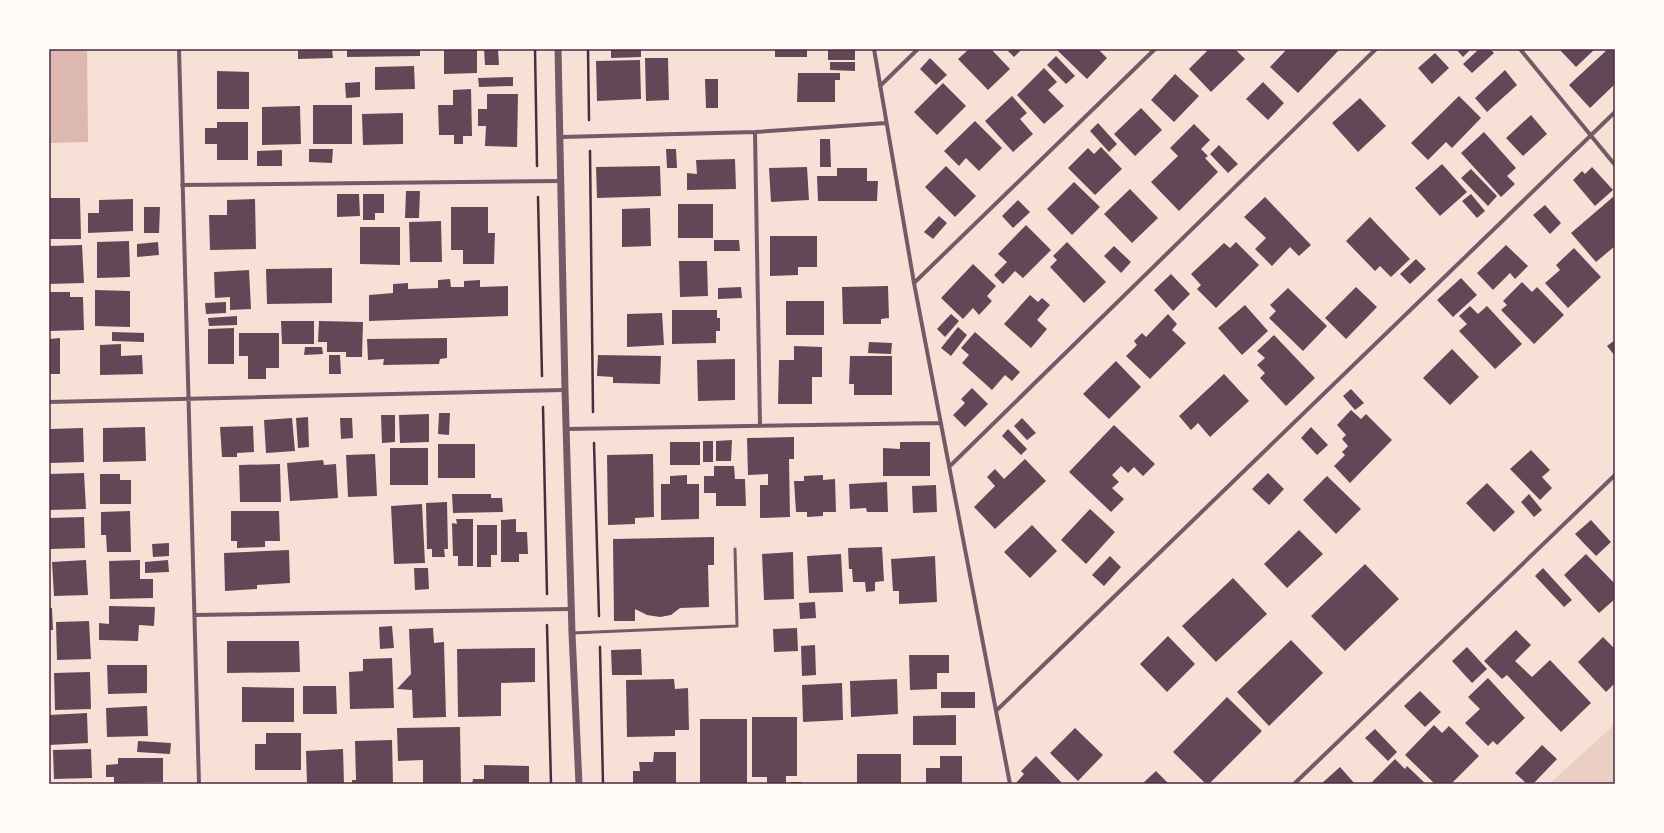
<svg xmlns="http://www.w3.org/2000/svg" width="1664" height="833" font-family="Figtree,sans-serif">
  <style>
    .green { fill: #ebcfc5 }
    .water { fill: #dcb8b0 }
    .building { fill: #644757 }
    .lines { fill: none; stroke-linecap: round; stroke-linejoin: round }
    .path { stroke: #4a2c40; stroke-width: 2.5 }
    .service { stroke: #755966; stroke-width: 3 }
    .minor { stroke: #755966; stroke-width: 4 }
    .tertiary { stroke: #755966; stroke-width: 7 }
    .neatline { fill: none; stroke: #4a2c40; stroke-width: 1.5 }
  </style>
  <rect width="100%" height="100%" fill="#f7e1d7"/>
  <path class="green" d="M 1615,724 L 1615,784 L 1549,784 Z"/>
  <path class="water" d="M 49,49 L 87,49 L 88,142 L 49,143 Z"/>
  <path class="building" d="M 298,49 L 332,49 L 333,58 L 298,59 Z
    M 347,49 L 420,49 L 420,56 L 347,57 Z
    M 444,49 L 477,49 L 477,73 L 444,74 Z
    M 484,49 L 498,49 L 499,65 L 485,65 Z
    M 611,49 L 641,49 L 641,57 L 611,58 Z
    M 775,49 L 807,49 L 807,57 L 775,57 Z
    M 828,49 L 855,49 L 855,60 L 828,60 Z
    M 969,49 L 991,49 L 1010,69 L 988,90 L 958,59 Z
    M 1006,49 L 1022,49 L 1014,57 Z
    M 1060,49 L 1098,49 L 1107,58 L 1087,79 L 1058,51 Z
    M 1204,49 L 1235,49 L 1245,59 L 1211,92 L 1189,69 L 1207,51 Z
    M 1287,49 L 1340,49 L 1298,93 L 1270,67 Z
    M 1456,49 L 1471,49 L 1463,57 Z
    M 1479,49 L 1490,49 L 1494,53 L 1472,73 L 1463,64 Z
    M 1559,49 L 1595,49 L 1576,67 Z
    M 1608,49 L 1615,49 L 1615,84 L 1590,108 L 1569,85 Z
    M 1435,53 L 1449,68 L 1432,84 L 1418,68 Z
    M 1056,56 L 1075,76 L 1066,84 L 1047,65 Z
    M 645,58 L 668,58 L 669,100 L 646,101 Z
    M 930,58 L 947,75 L 936,85 L 920,69 Z
    M 640,60 L 641,99 L 597,101 L 596,61 Z
    M 830,62 L 855,62 L 855,71 L 830,70 Z
    M 414,66 L 415,89 L 375,90 L 375,67 Z
    M 1044,68 L 1057,82 L 1048,90 L 1064,106 L 1044,124 L 1017,95 Z
    M 1505,70 L 1517,85 L 1487,112 L 1475,98 Z
    M 217,71 L 249,72 L 249,109 L 217,109 Z
    M 798,73 L 840,73 L 840,80 L 835,80 L 835,102 L 797,102 Z
    M 1175,74 L 1199,96 L 1174,122 L 1151,100 Z
    M 513,77 L 513,86 L 479,87 L 478,78 Z
    M 705,79 L 718,79 L 718,108 L 706,108 Z
    M 360,82 L 360,97 L 346,98 L 345,83 Z
    M 1263,82 L 1284,103 L 1268,120 L 1246,99 Z
    M 943,83 L 966,106 L 937,135 L 914,112 Z
    M 471,89 L 472,136 L 463,136 L 463,144 L 454,144 L 454,135 L 439,135 L 438,105 L 453,105 L 453,90 Z
    M 487,94 L 518,94 L 517,147 L 485,146 L 486,126 L 478,126 L 478,109 L 487,109 Z
    M 1012,96 L 1027,113 L 1020,119 L 1033,134 L 1013,152 L 985,121 Z
    M 1459,96 L 1481,118 L 1452,148 L 1446,142 L 1428,160 L 1411,143 Z
    M 1360,98 L 1386,126 L 1358,152 L 1332,123 Z
    M 313,105 L 352,105 L 352,144 L 313,144 Z
    M 300,106 L 301,144 L 262,145 L 262,107 Z
    M 1141,108 L 1162,130 L 1135,156 L 1114,134 Z
    M 403,113 L 403,144 L 363,145 L 362,114 Z
    M 1531,115 L 1547,134 L 1523,156 L 1506,138 Z
    M 975,121 L 1002,148 L 979,171 L 966,158 L 959,166 L 944,151 Z
    M 217,122 L 248,122 L 248,160 L 217,160 L 217,144 L 205,144 L 205,128 L 217,128 Z
    M 1098,123 L 1117,144 L 1109,152 L 1090,131 Z
    M 1194,124 L 1210,140 L 1201,149 L 1208,156 L 1205,158 L 1218,172 L 1179,211 L 1151,182 L 1178,156 L 1170,148 Z
    M 1484,132 L 1516,168 L 1507,176 L 1515,184 L 1501,197 L 1461,153 Z
    M 820,139 L 830,139 L 831,167 L 820,167 Z
    M 1219,145 L 1238,164 L 1228,173 L 1210,154 Z
    M 1101,147 L 1122,169 L 1095,195 L 1068,168 L 1088,148 L 1094,154 Z
    M 309,149 L 333,149 L 332,163 L 309,162 Z
    M 666,149 L 676,149 L 677,168 L 667,168 Z
    M 282,150 L 282,166 L 257,166 L 257,151 Z
    M 735,159 L 736,189 L 687,190 L 687,173 L 697,174 L 696,160 Z
    M 1442,164 L 1467,192 L 1440,216 L 1415,188 Z
    M 660,166 L 661,196 L 597,198 L 596,167 Z
    M 946,166 L 976,196 L 955,217 L 925,187 Z
    M 807,167 L 809,200 L 771,202 L 769,168 Z
    M 1592,167 L 1613,190 L 1595,206 L 1573,180 L 1582,171 L 1585,174 Z
    M 837,168 L 867,168 L 867,181 L 878,181 L 877,201 L 818,201 L 817,176 L 837,176 Z
    M 1471,169 L 1497,196 L 1488,206 L 1461,178 Z
    M 1074,182 L 1100,207 L 1072,235 L 1047,209 Z
    M 1130,189 L 1158,218 L 1132,243 L 1104,214 Z
    M 406,191 L 420,191 L 419,218 L 405,218 Z
    M 337,194 L 359,194 L 360,216 L 337,217 Z
    M 363,194 L 384,194 L 384,213 L 375,213 L 375,220 L 363,220 Z
    M 1471,194 L 1485,211 L 1477,218 L 1462,201 Z
    M 1265,197 L 1311,245 L 1299,256 L 1290,247 L 1272,266 L 1255,249 L 1266,238 L 1244,217 Z
    M 1613,197 L 1615,200 L 1615,246 L 1596,262 L 1571,233 Z
    M 49,198 L 80,198 L 81,239 L 49,239 Z
    M 133,199 L 133,231 L 88,233 L 88,213 L 99,213 L 99,200 Z
    M 255,199 L 256,249 L 210,250 L 209,215 L 227,215 L 227,200 Z
    M 1018,200 L 1030,212 L 1013,228 L 1002,216 Z
    M 678,204 L 713,204 L 713,238 L 678,238 Z
    M 1545,205 L 1561,223 L 1550,234 L 1533,215 Z
    M 144,207 L 160,207 L 159,233 L 144,233 Z
    M 451,207 L 488,207 L 488,233 L 495,233 L 494,264 L 463,264 L 463,250 L 451,250 Z
    M 650,208 L 651,246 L 622,247 L 622,209 Z
    M 939,216 L 947,223 L 933,239 L 924,232 Z
    M 1370,217 L 1410,259 L 1391,277 L 1380,266 L 1375,271 L 1346,241 Z
    M 441,221 L 442,262 L 410,262 L 409,222 Z
    M 1026,225 L 1051,250 L 1023,278 L 1015,271 L 1003,284 L 994,275 L 1007,262 L 998,254 Z
    M 360,227 L 400,227 L 400,265 L 360,264 Z
    M 770,236 L 817,236 L 817,267 L 798,267 L 798,275 L 770,276 Z
    M 714,240 L 739,240 L 740,251 L 714,251 Z
    M 129,241 L 130,277 L 97,278 L 97,242 Z
    M 158,242 L 159,255 L 137,257 L 137,244 Z
    M 1067,242 L 1106,282 L 1084,303 L 1050,267 L 1057,260 L 1053,256 Z
    M 1236,242 L 1259,265 L 1216,308 L 1197,289 L 1201,285 L 1191,274 L 1224,243 L 1230,248 Z
    M 82,245 L 84,283 L 49,284 L 49,246 Z
    M 1506,245 L 1528,266 L 1515,279 L 1510,273 L 1493,290 L 1477,273 Z
    M 1114,246 L 1131,262 L 1121,273 L 1104,256 Z
    M 1574,248 L 1601,277 L 1568,308 L 1545,283 L 1560,270 L 1556,265 Z
    M 1416,259 L 1426,269 L 1410,284 L 1400,274 Z
    M 679,261 L 707,261 L 708,296 L 680,297 Z
    M 973,264 L 996,286 L 987,296 L 992,301 L 979,315 L 973,308 L 963,319 L 941,298 Z
    M 332,268 L 332,303 L 267,304 L 266,269 Z
    M 249,270 L 251,309 L 230,310 L 230,297 L 215,298 L 214,272 Z
    M 1171,274 L 1190,294 L 1173,311 L 1154,290 Z
    M 1461,278 L 1477,295 L 1453,317 L 1437,300 Z
    M 450,279 L 451,287 L 464,287 L 464,281 L 480,280 L 480,287 L 508,286 L 508,316 L 369,321 L 369,295 L 393,293 L 393,284 L 408,283 L 408,289 L 438,288 L 438,280 Z
    M 1522,282 L 1532,292 L 1537,287 L 1564,315 L 1534,344 L 1501,310 L 1507,305 L 1503,301 Z
    M 888,286 L 889,318 L 881,319 L 881,324 L 843,324 L 842,287 Z
    M 741,287 L 742,298 L 718,299 L 718,288 Z
    M 1356,287 L 1377,307 L 1346,339 L 1325,318 Z
    M 1288,288 L 1327,326 L 1303,351 L 1269,318 L 1276,311 L 1270,305 Z
    M 95,290 L 130,291 L 130,327 L 95,326 Z
    M 49,292 L 70,292 L 70,297 L 83,297 L 84,330 L 49,331 Z
    M 1030,295 L 1038,302 L 1042,298 L 1050,305 L 1037,320 L 1047,329 L 1031,348 L 1004,324 Z
    M 786,301 L 824,301 L 824,335 L 786,335 Z
    M 226,302 L 226,313 L 206,314 L 205,303 Z
    M 1245,305 L 1268,331 L 1242,355 L 1218,328 Z
    M 1470,306 L 1478,314 L 1487,306 L 1522,344 L 1495,369 L 1459,331 L 1467,324 L 1459,316 Z
    M 672,310 L 717,310 L 717,318 L 720,318 L 720,331 L 716,331 L 716,343 L 672,344 Z
    M 662,313 L 664,345 L 627,347 L 627,314 Z
    M 951,314 L 959,321 L 945,337 L 937,329 Z
    M 1168,314 L 1177,324 L 1172,330 L 1186,343 L 1150,379 L 1126,356 L 1137,345 L 1134,341 L 1142,333 L 1146,337 Z
    M 237,316 L 237,325 L 209,326 L 208,318 Z
    M 281,321 L 314,321 L 314,344 L 282,344 Z
    M 319,321 L 363,322 L 362,357 L 346,357 L 346,352 L 327,352 L 327,342 L 318,342 Z
    M 958,327 L 967,335 L 951,356 L 941,348 Z
    M 234,328 L 234,364 L 208,364 L 208,329 Z
    M 112,332 L 144,333 L 144,342 L 112,341 Z
    M 975,332 L 1020,372 L 1012,381 L 1005,375 L 992,390 L 962,363 L 969,355 L 961,348 Z
    M 239,333 L 279,333 L 279,368 L 266,368 L 266,379 L 248,379 L 248,356 L 239,356 Z
    M 1274,335 L 1315,378 L 1286,406 L 1260,378 L 1265,373 L 1257,365 L 1265,358 L 1257,351 Z
    M 60,338 L 60,374 L 49,374 L 49,339 Z
    M 447,338 L 447,358 L 440,359 L 439,364 L 383,365 L 384,359 L 368,360 L 367,339 Z
    M 1615,340 L 1615,356 L 1607,346 Z
    M 869,342 L 892,343 L 891,354 L 868,353 Z
    M 121,344 L 121,356 L 142,355 L 143,374 L 100,375 L 100,345 Z
    M 794,346 L 822,347 L 822,377 L 812,377 L 812,404 L 778,404 L 779,360 L 794,360 Z
    M 305,347 L 322,347 L 323,354 L 304,355 Z
    M 1452,349 L 1479,377 L 1450,405 L 1423,378 Z
    M 329,355 L 340,355 L 341,374 L 329,374 Z
    M 598,355 L 661,356 L 660,384 L 613,383 L 613,377 L 597,376 Z
    M 850,356 L 892,356 L 892,395 L 854,395 L 854,384 L 849,384 Z
    M 735,359 L 735,400 L 698,401 L 697,360 Z
    M 1116,361 L 1141,387 L 1109,419 L 1083,394 Z
    M 1224,374 L 1249,401 L 1210,437 L 1198,423 L 1191,430 L 1179,416 Z
    M 972,388 L 988,404 L 965,427 L 953,415 L 965,403 L 961,399 Z
    M 1351,389 L 1364,403 L 1355,410 L 1343,396 Z
    M 1351,410 L 1361,419 L 1366,414 L 1392,440 L 1350,483 L 1334,466 L 1345,455 L 1342,452 L 1348,446 L 1342,439 L 1346,435 L 1337,425 Z
    M 439,413 L 450,413 L 449,435 L 438,434 Z
    M 429,414 L 429,442 L 400,443 L 399,415 Z
    M 381,415 L 395,415 L 395,442 L 382,443 Z
    M 308,417 L 309,447 L 298,448 L 296,418 Z
    M 292,418 L 295,451 L 266,453 L 264,420 Z
    M 340,418 L 352,418 L 353,438 L 341,439 Z
    M 1022,418 L 1036,433 L 1027,440 L 1014,426 Z
    M 1114,425 L 1155,464 L 1143,476 L 1134,467 L 1128,473 L 1121,466 L 1112,475 L 1119,482 L 1112,488 L 1124,499 L 1111,512 L 1069,472 Z
    M 253,426 L 254,452 L 237,453 L 237,457 L 222,457 L 220,427 Z
    M 145,427 L 146,461 L 103,462 L 103,428 Z
    M 1311,427 L 1328,445 L 1317,455 L 1301,438 Z
    M 83,428 L 84,462 L 49,463 L 49,429 Z
    M 1008,429 L 1027,449 L 1021,455 L 1002,436 Z
    M 794,437 L 794,459 L 789,459 L 790,517 L 760,518 L 760,485 L 768,485 L 768,474 L 748,475 L 747,438 Z
    M 732,440 L 731,461 L 716,461 L 716,441 Z
    M 703,441 L 713,441 L 713,462 L 703,462 Z
    M 670,442 L 700,442 L 700,465 L 670,465 Z
    M 900,442 L 930,442 L 930,476 L 883,476 L 883,448 L 900,449 Z
    M 438,444 L 475,444 L 475,478 L 438,478 Z
    M 390,448 L 428,448 L 428,485 L 390,485 Z
    M 1531,450 L 1550,470 L 1542,477 L 1552,488 L 1540,500 L 1510,469 Z
    M 375,454 L 377,496 L 348,497 L 346,455 Z
    M 653,454 L 654,517 L 635,518 L 635,524 L 608,525 L 607,455 Z
    M 1025,459 L 1046,481 L 995,529 L 974,507 L 995,486 L 987,477 L 995,469 L 1004,479 Z
    M 323,460 L 324,465 L 336,464 L 338,498 L 290,501 L 287,463 Z
    M 280,464 L 281,502 L 240,502 L 239,465 Z
    M 714,466 L 734,466 L 735,479 L 745,479 L 746,506 L 716,506 L 716,493 L 704,493 L 704,476 L 714,476 Z
    M 84,473 L 86,509 L 49,510 L 49,474 Z
    M 1268,473 L 1284,489 L 1269,505 L 1252,489 Z
    M 100,474 L 120,474 L 120,480 L 131,480 L 131,504 L 100,504 Z
    M 687,475 L 687,484 L 699,484 L 699,519 L 661,520 L 661,484 L 670,484 L 670,476 Z
    M 823,475 L 823,480 L 835,479 L 836,512 L 823,512 L 823,516 L 807,517 L 807,512 L 796,512 L 794,481 L 804,481 L 804,476 Z
    M 1327,476 L 1361,509 L 1336,534 L 1303,500 Z
    M 887,482 L 888,512 L 867,512 L 866,508 L 850,509 L 849,484 Z
    M 1487,483 L 1515,512 L 1494,532 L 1466,503 Z
    M 936,485 L 937,512 L 913,513 L 912,486 Z
    M 452,494 L 491,494 L 491,498 L 502,498 L 503,512 L 453,513 Z
    M 1529,494 L 1542,510 L 1534,517 L 1521,502 Z
    M 447,502 L 448,549 L 444,549 L 445,557 L 432,557 L 432,549 L 427,549 L 426,503 Z
    M 422,504 L 425,563 L 394,564 L 391,506 Z
    M 1090,509 L 1115,532 L 1086,564 L 1061,540 Z
    M 130,511 L 131,552 L 107,552 L 106,535 L 101,535 L 101,512 Z
    M 231,511 L 279,511 L 280,541 L 265,541 L 265,547 L 237,548 L 237,541 L 231,541 Z
    M 84,517 L 85,548 L 49,549 L 49,518 Z
    M 456,519 L 473,519 L 473,566 L 458,566 L 458,556 L 453,556 L 452,523 L 457,524 Z
    M 516,519 L 516,532 L 527,532 L 528,554 L 519,554 L 519,562 L 501,562 L 501,520 Z
    M 1591,520 L 1611,542 L 1596,556 L 1575,534 Z
    M 477,525 L 497,525 L 497,555 L 491,555 L 491,567 L 477,567 Z
    M 1032,525 L 1057,551 L 1030,578 L 1004,552 Z
    M 1299,530 L 1323,554 L 1287,588 L 1264,564 Z
    M 714,537 L 714,565 L 708,565 L 709,607 L 680,608 L 671,615 L 660,617 L 647,615 L 635,609 L 635,621 L 614,621 L 613,539 Z
    M 169,543 L 169,556 L 153,557 L 152,544 Z
    M 882,547 L 884,581 L 875,582 L 875,591 L 866,592 L 865,582 L 853,582 L 852,569 L 849,569 L 848,548 Z
    M 289,550 L 290,583 L 257,585 L 257,589 L 225,591 L 224,553 Z
    M 793,552 L 794,599 L 764,600 L 762,554 Z
    M 841,554 L 843,592 L 809,593 L 807,556 Z
    M 1586,554 L 1615,584 L 1615,599 L 1599,613 L 1564,575 Z
    M 935,556 L 937,602 L 899,604 L 899,591 L 893,591 L 891,559 Z
    M 1110,556 L 1121,567 L 1104,586 L 1092,575 Z
    M 86,560 L 88,595 L 54,596 L 52,562 Z
    M 140,560 L 140,579 L 153,579 L 153,598 L 110,599 L 109,561 Z
    M 168,560 L 169,572 L 145,573 L 145,562 Z
    M 1365,564 L 1399,599 L 1345,651 L 1311,616 Z
    M 414,568 L 428,568 L 429,589 L 415,590 Z
    M 1543,568 L 1572,600 L 1564,607 L 1535,576 Z
    M 1233,578 L 1267,614 L 1216,662 L 1182,626 Z
    M 815,602 L 816,618 L 800,619 L 799,603 Z
    M 109,606 L 155,607 L 154,626 L 139,625 L 138,641 L 99,640 L 99,623 L 109,624 Z
    M 49,608 L 52,608 L 53,630 L 49,630 Z
    M 89,621 L 91,659 L 57,660 L 56,622 Z
    M 392,626 L 394,648 L 380,649 L 379,627 Z
    M 433,628 L 434,643 L 444,642 L 446,717 L 413,718 L 412,690 L 397,689 L 411,674 L 409,629 Z
    M 797,628 L 798,651 L 774,652 L 773,629 Z
    M 1516,630 L 1531,645 L 1515,661 L 1532,677 L 1550,660 L 1591,703 L 1561,732 L 1507,675 L 1502,679 L 1484,661 Z
    M 1168,636 L 1195,664 L 1167,692 L 1140,664 Z
    M 1603,637 L 1615,649 L 1615,683 L 1606,692 L 1578,662 Z
    M 1291,640 L 1323,673 L 1269,726 L 1237,692 Z
    M 227,641 L 299,641 L 300,672 L 227,673 Z
    M 815,645 L 816,675 L 802,676 L 801,646 Z
    M 1467,647 L 1487,669 L 1472,683 L 1452,661 Z
    M 535,648 L 535,682 L 501,683 L 501,716 L 458,717 L 457,649 Z
    M 641,649 L 642,675 L 612,675 L 611,650 Z
    M 909,655 L 949,655 L 949,673 L 937,673 L 937,689 L 910,690 Z
    M 392,658 L 394,708 L 350,709 L 349,672 L 363,671 L 363,659 Z
    M 107,665 L 147,665 L 147,693 L 108,694 Z
    M 90,672 L 91,709 L 55,710 L 54,673 Z
    M 1488,678 L 1525,718 L 1497,745 L 1493,741 L 1488,746 L 1465,723 L 1480,709 L 1468,697 Z
    M 674,679 L 675,689 L 688,688 L 689,730 L 675,730 L 675,736 L 627,737 L 626,680 Z
    M 897,679 L 898,714 L 851,717 L 850,681 Z
    M 842,683 L 843,720 L 803,722 L 802,685 Z
    M 303,686 L 336,686 L 337,714 L 303,714 Z
    M 242,687 L 294,688 L 294,722 L 242,722 Z
    M 1420,691 L 1441,712 L 1425,727 L 1404,706 Z
    M 941,692 L 975,692 L 975,708 L 941,708 Z
    M 1227,697 L 1262,731 L 1209,784 L 1206,784 L 1173,752 Z
    M 147,706 L 148,736 L 107,737 L 106,708 Z
    M 87,713 L 88,743 L 49,745 L 49,715 Z
    M 956,715 L 956,745 L 913,745 L 913,716 Z
    M 752,717 L 797,717 L 797,776 L 786,776 L 786,784 L 767,784 L 767,777 L 752,777 Z
    M 700,719 L 747,719 L 747,783 L 700,783 Z
    M 1434,725 L 1442,733 L 1449,726 L 1479,756 L 1451,784 L 1435,784 L 1405,755 Z
    M 460,727 L 461,784 L 423,784 L 423,760 L 398,761 L 397,728 Z
    M 1075,728 L 1103,755 L 1078,781 L 1050,753 Z
    M 1375,729 L 1397,752 L 1388,761 L 1365,738 Z
    M 266,733 L 301,733 L 301,770 L 255,770 L 255,744 L 266,744 Z
    M 392,740 L 393,784 L 352,784 L 352,780 L 356,780 L 355,741 Z
    M 138,741 L 171,743 L 170,754 L 137,752 Z
    M 1542,745 L 1557,759 L 1533,784 L 1527,784 L 1515,773 Z
    M 91,749 L 92,778 L 54,779 L 53,750 Z
    M 343,749 L 344,784 L 307,784 L 306,751 Z
    M 654,752 L 676,752 L 676,784 L 633,784 L 633,771 L 640,771 L 639,762 L 653,762 Z
    M 857,754 L 901,754 L 901,784 L 857,784 Z
    M 940,756 L 962,756 L 962,784 L 926,784 L 926,768 L 940,768 Z
    M 1036,756 L 1063,784 L 1015,784 L 1024,774 L 1021,771 Z
    M 118,758 L 163,758 L 163,782 L 114,783 L 114,777 L 106,777 L 106,765 L 118,764 Z
    M 1395,759 L 1405,769 L 1407,766 L 1426,784 L 1370,784 Z
    M 484,765 L 529,766 L 529,784 L 472,784 L 473,779 L 484,779 Z
    M 1340,767 L 1355,784 L 1321,784 Z
    M 1156,771 L 1169,784 L 1142,784 Z
    M 791,782 L 802,782 L 802,784 L 791,784 Z"/>
  <g class="lines">
    <path class="path" d="M 535,49 L 537,166
      M 588,49 L 589,120
      M 590,151 L 593,412
      M 538,197 L 542,376
      M 543,407 L 547,594
      M 594,443 L 599,616
      M 547,625 L 551,784
      M 600,647 L 603,784"/>
    <path class="service" d="M 572,633 L 737,626 L 735,549"/>
    <path class="minor" d="M 179,49 L 199,784
      M 874,49 L 914,283 L 1010,784
      M 1520,49 L 1615,165
      M 880,86 L 918,49
      M 755,132 L 760,425
      M 561,137 L 755,132 L 886,123
      M 182,185 L 561,181
      M 914,283 L 1155,49
      M 49,402 L 565,390
      M 567,429 L 941,423
      M 950,466 L 1376,49
      M 195,615 L 571,609
      M 997,710 L 1615,112
      M 1294,784 L 1615,475"/>
    <path class="tertiary" d="M 558,49 L 565,390 L 572,633 L 579,784"/>
  </g>
  <rect width="1664" height="833" fill="none" stroke="#fffaf5" stroke-width="100"/>
  <rect x="50" y="50" width="1564" height="733" class="neatline"/>
</svg>
